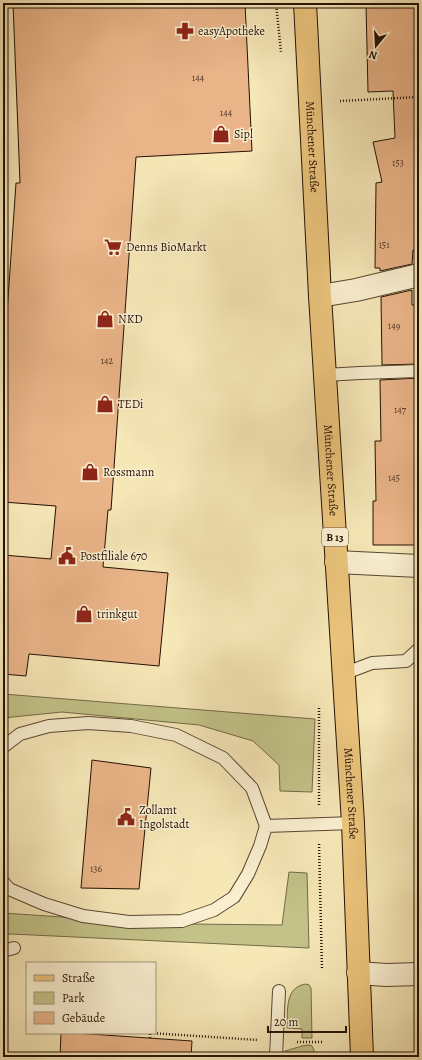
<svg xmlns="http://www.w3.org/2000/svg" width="422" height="1060" font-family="Alegreya,serif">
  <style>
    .green { fill: #c3c389; stroke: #746a46 }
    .building { fill: #e9b488; stroke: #251003 }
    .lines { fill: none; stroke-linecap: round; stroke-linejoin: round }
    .lane-casing { stroke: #594630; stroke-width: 14 }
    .street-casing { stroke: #594630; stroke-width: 24 }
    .primary-casing { stroke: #251003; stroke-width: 24 }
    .path { stroke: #251003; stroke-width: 2.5; stroke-dasharray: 1 2; stroke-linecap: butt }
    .lane { stroke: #f9efd0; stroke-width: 12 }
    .street { stroke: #f9efd0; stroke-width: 22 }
    .primary { stroke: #ebc47c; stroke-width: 22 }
    .labels { text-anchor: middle; stroke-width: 3; stroke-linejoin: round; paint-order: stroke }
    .number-label { font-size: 10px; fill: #563924 }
    .shield { fill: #f9efd0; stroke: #655340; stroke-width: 1 }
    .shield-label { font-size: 11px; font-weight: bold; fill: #251003 }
    .poi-label { font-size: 12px; fill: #251003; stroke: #f9efd0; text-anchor: start }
    .street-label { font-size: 12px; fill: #251003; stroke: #f9efd0 }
  </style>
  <rect width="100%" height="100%" fill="#f6e7b7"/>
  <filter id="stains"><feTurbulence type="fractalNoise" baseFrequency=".005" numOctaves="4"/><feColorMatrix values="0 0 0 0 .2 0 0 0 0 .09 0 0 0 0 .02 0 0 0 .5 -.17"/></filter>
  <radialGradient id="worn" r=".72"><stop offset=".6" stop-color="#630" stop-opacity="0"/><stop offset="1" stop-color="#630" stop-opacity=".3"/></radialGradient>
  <path class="green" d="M 3,694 L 315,719 L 312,792 L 280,791 L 279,765 L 253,741 L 199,725 L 62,712 L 3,718 Z
    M 289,872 L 307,873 L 309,948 L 11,934 L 3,935 L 3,913 L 62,917 L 132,926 L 190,924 L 282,925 Z
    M 306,984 L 309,985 L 311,988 L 312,1038 L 302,1038 L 302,1029 L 287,1028 C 288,1012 284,987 306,984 Z
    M 309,1045 L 312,1046 L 314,1050 L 314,1057 L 285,1057 L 285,1051 L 302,1046 Z"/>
  <path class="building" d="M 13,3 L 245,3 L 252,151 L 136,157 L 111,510 L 108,510 L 103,567 L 168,573 L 159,666 L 29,654 L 26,676 L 3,674 L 3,555 L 51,559 L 56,506 L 3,502 L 3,372 L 16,183 L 20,183 Z
    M 366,3 L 419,3 L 419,251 L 413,250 L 412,264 L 380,271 L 380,268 L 375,268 L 376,183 L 382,182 L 373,142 L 395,138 L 393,91 L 368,92 Z
    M 412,290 L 412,305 L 419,305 L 419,364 L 382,365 L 381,297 Z
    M 419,378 L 419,545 L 373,545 L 373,501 L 376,501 L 375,441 L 381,441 L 380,380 Z
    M 92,760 L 151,768 L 139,889 L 81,888 Z
    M 61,1033 L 75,1033 L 192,1041 L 191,1057 L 60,1057 Z"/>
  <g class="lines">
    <g class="lane-casing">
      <path id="lane" d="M 325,375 L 360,373 L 419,371
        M 343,674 L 372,663 L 406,661 L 419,649
        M 3,747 L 20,734 L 49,726 L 88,723 L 131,726 L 176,735 L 223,758 L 252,788 L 266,826 L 260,846 L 248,874 L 234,897 L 214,910 L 182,921 L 129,922 L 83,916 L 44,904 L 9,889 L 3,882
        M 266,826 L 353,823
        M 3,952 L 6,950 L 14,948
        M 276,1057 L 279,991"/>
    </g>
    <g class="street-casing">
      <path id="street" d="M 320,296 L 356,290 L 419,275
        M 336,562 L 419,566
        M 358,973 L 386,975 L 419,974"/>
    </g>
    <g class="primary-casing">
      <g id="primary">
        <path id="s1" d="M 305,3 L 320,296 L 353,823 L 362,1057"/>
      </g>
    </g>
    <path class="path" d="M 276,3 L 281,52
      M 340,101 L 419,97
      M 319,805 L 319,708
      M 319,844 L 322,969
      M 150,1038 L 150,1033 L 258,1040
      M 297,1042 L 322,1042"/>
    <use href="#lane" class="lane"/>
    <use href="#street" class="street"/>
    <use href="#primary" class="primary"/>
  </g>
  <defs>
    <g id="pharmacy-bare" transform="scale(1.38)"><path d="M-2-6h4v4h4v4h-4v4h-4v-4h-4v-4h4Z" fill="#8f2418" stroke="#f9efd0" stroke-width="2.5" paint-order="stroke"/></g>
    <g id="shop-bare" transform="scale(1.38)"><path d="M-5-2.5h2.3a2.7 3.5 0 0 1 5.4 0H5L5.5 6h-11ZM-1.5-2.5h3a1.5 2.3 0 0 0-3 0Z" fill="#8f2418" stroke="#f9efd0" stroke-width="2.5" paint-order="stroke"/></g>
    <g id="supermarket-bare" transform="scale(1.38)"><path d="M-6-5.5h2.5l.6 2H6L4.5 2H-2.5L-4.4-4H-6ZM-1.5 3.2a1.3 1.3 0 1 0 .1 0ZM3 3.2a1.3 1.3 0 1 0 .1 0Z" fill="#8f2418" stroke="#f9efd0" stroke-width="2.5" paint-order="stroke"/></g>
    <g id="civic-bare" transform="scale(1.38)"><path d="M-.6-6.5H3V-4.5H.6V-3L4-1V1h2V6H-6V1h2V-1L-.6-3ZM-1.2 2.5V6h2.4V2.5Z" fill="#8f2418" stroke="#f9efd0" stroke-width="2.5" paint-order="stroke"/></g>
  </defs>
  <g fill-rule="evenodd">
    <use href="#pharmacy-bare" x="185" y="31"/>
    <use href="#shop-bare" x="221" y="134"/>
    <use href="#supermarket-bare" x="113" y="247"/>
    <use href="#shop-bare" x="105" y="319"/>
    <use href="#shop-bare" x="105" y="404"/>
    <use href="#shop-bare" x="90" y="472"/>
    <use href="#civic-bare" x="67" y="556"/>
    <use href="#shop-bare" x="84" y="614"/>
    <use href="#civic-bare" x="126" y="817"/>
  </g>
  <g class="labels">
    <g class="number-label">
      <text x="198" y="81">144</text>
      <text x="226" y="116">144</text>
      <text x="398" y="166">153</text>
      <text x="384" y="248">151</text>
      <text x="394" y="329">149</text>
      <text x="107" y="364">142</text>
      <text x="400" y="413">147</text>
      <text x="394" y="481">145</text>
      <text x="96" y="872">136</text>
    </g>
    <rect class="shield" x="322" y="528" width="26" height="18" rx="3"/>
    <g class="shield-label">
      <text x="335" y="541">B 13</text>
    </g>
    <g class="poi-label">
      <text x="198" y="35">easyApotheke</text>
      <text x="234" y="138">Sipl</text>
      <text x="126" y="251">Denns BioMarkt</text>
      <text x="118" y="323">NKD</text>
      <text x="118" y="408">TEDi</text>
      <text x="103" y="476">Rossmann</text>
      <text x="80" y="560">Postfiliale 670</text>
      <text x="97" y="618">trinkgut</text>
      <text x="139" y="814">Zollamt<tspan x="139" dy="14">Ingolstadt</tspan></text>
    </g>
    <g class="street-label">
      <text dy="4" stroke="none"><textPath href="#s1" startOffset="144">Münchener Straße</textPath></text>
      <text dy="4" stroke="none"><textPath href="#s1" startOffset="468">Münchener Straße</textPath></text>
      <text dy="4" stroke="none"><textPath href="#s1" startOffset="792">Münchener Straße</textPath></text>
    </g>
  </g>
  <rect width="422" height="1060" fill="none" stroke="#f6e7b7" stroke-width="16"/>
  <rect x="4" y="4" width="414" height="1052" fill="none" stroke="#251003" stroke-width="2"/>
  <rect x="8" y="8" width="406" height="1044" fill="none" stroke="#251003"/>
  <rect x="26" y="962" width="130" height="72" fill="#f9efd0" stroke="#a4967e"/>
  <rect x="34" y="975" width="20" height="6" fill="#ebc47c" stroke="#a4967e"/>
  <text x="62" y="982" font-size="12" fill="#251003">Straße</text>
  <rect x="34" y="992" width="20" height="12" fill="#c3c389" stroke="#a4967e"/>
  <text x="62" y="1002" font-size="12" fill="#251003">Park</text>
  <rect x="34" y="1012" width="20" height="12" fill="#e9b488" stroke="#a4967e"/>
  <text x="62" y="1022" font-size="12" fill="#251003">Gebäude</text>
  <g transform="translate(376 46) rotate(198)" stroke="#f9efd0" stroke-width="3" paint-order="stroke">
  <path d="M0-3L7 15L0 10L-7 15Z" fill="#251003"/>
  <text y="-6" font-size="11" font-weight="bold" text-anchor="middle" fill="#251003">N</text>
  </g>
  <path d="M268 1026v6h78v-6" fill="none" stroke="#251003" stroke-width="2"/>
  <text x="274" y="1026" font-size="12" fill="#251003" stroke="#f9efd0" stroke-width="3" paint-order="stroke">20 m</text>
  <rect width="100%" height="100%" filter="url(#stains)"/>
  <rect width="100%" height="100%" fill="url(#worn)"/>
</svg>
